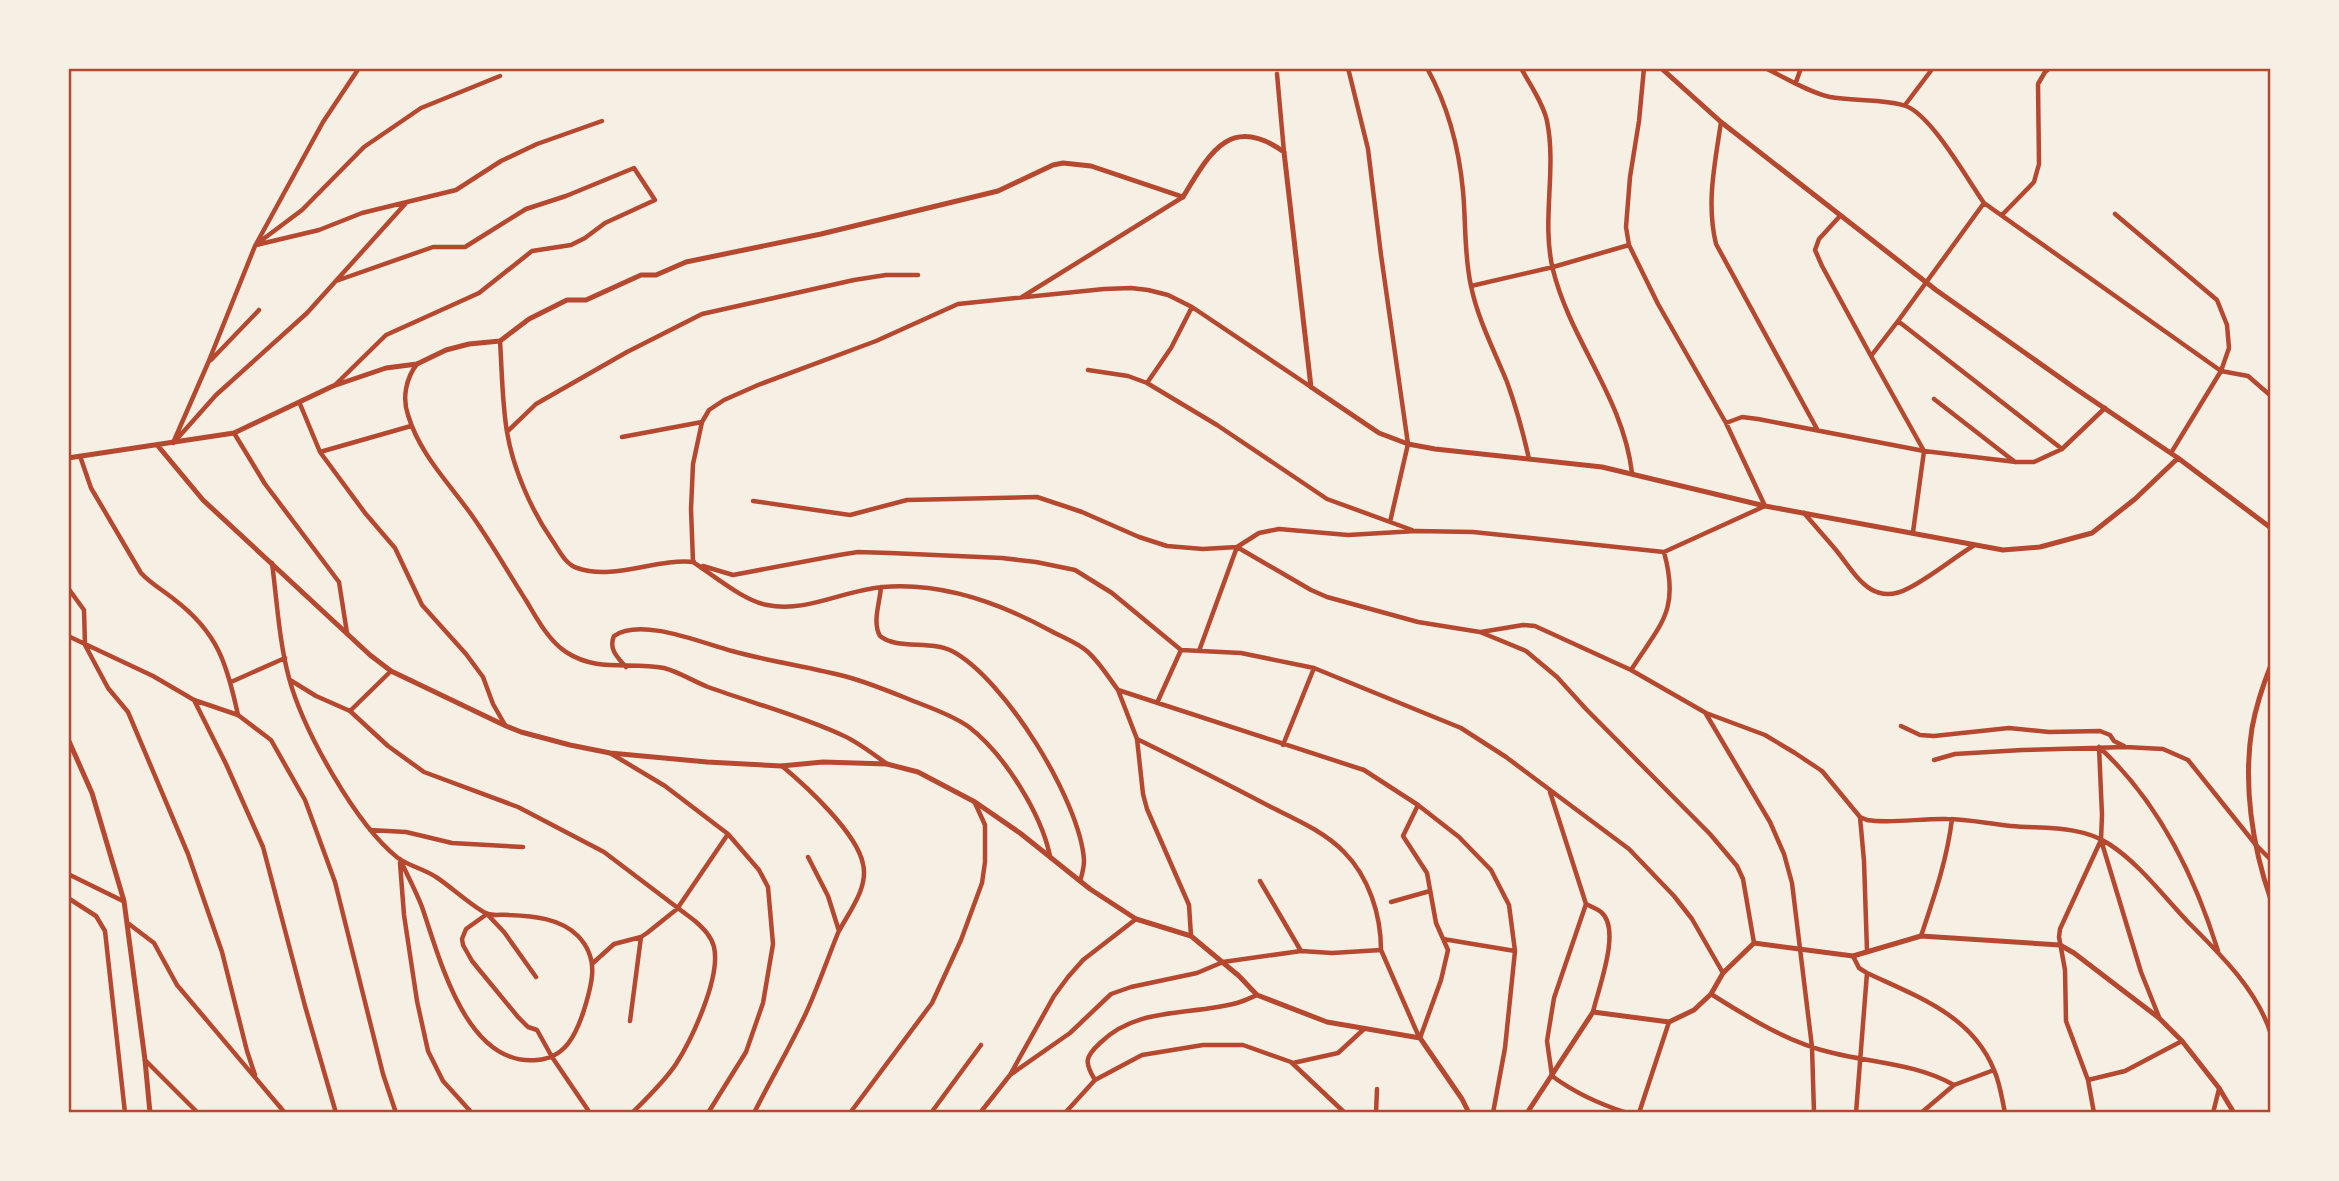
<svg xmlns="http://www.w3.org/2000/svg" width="2339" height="1181" font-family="Quicksand,sans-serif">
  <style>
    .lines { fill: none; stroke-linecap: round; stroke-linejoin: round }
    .minor { stroke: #b5482f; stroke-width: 4.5 }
    .tertiary { stroke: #b5482f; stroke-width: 5 }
    .neatline { fill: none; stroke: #b5482f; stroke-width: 2.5 }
  </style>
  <rect width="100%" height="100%" fill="#f6efe4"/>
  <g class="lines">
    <path class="minor" d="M 1348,68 L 1368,149 L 1381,255 L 1408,444 L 1390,522
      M 1427,68 C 1448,106 1459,148 1463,191 C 1466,223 1464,255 1471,286 C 1478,320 1494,350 1507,382 C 1516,407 1523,432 1529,459
      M 1521,68 C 1530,85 1543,103 1547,121 C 1557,170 1541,221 1553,270 C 1571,342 1623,397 1632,473
      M 1765,68 C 1786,78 1808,92 1830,97 C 1851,101 1888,99 1906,106 C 1932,116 1967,179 1984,203
      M 1277,74 L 1284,152
      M 1796,82 L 1801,68
      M 1905,105 L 1933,68
      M 1721,122 C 1715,163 1706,203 1716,244 L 1817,429
      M 2115,214 L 2217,300 L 2227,325 L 2229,348 L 2221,371 L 2248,376 L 2271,396
      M 2002,215 L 2034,182 L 2039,164 L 2038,84 L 2045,72 L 2050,68
      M 1840,216 L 1819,239 L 1815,250 L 1822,266 L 1871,356 L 1924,451 L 1913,532
      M 258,243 L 302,210 L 364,147 L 421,108 L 500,76
      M 256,245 L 319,230 L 362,213 L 456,190 L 501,161 L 537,144 L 602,121
      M 1471,286 L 1553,267 L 1629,245
      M 1022,297 L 1183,197
      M 500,341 C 502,371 502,402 507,432 C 513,468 531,510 552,540 C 559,550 565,564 577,568 C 614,581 656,558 694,562
      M 1871,356 L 1898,321
      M 211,360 L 259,310
      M 417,364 C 406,378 402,398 408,415 C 420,455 450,484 473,517 C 492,544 509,574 527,602 C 537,619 549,641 566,652 C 598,673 630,661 664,668 C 679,672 693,681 708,687 C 752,703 799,715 842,735 C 858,742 873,754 887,764
      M 1088,370 L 1128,376 L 1147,383 L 1217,425 L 1327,499 L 1412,530
      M 1147,383 L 1171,348 L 1192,307
      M 335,385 L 386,335 L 479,293 L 532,251 L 571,245 L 585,238 L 605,223 L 655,200 L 634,168 L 566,196 L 526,209 L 465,247 L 433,247 L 336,281
      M 1311,387 L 1192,307 L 1168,295 L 1148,290 L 1131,288 L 1104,289 L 958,304 L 876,341 L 758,385 L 724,400 L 709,410 L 702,422 L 693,464 L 691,509 L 693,562 C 713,575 744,601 767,605 C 807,613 844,590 883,587 C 942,582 1000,603 1051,631 C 1064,638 1078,643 1088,652 C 1100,663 1109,678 1118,690 L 1364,770 L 1418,805 L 1403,836 L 1427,873 L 1436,923 L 1448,950 L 1441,980 L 1420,1038
      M 1934,399 L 2015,462
      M 300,404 L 320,452 L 365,513 L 395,548 L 422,605 L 466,654 L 483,677 L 493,704 L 505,725
      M 1726,423 L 1742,417 L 1758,419 L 1924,451 L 2016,462 L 2034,462 L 2062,449 L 2105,408
      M 508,431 L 536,404 L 627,352 L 702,314 L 854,280 L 886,275 L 918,275
      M 234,433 L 265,484 L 339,582 L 347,633
      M 622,437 L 702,422
      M 176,440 L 216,395 L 307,313 L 406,203
      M 173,443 L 208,363 L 255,246 L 323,122 L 359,68
      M 2062,449 L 1898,321 L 1984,203 L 2221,371 L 2171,453
      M 320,452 L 411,426
      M 80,456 L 91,488 L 141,573 C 151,584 163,590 175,600 C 218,633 227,664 238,715 L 271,740 L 305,800 L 335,882 L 383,1074 L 396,1113
      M 753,501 L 850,515 L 907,500 L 1037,497 L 1082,512 L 1139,537 L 1167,546 L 1203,549 L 1237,547 L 1259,533 L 1279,529 L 1348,535 L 1416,531 L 1473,532 L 1664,552 L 1765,506 L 1726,423 L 1658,304 L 1629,245 L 1626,227 L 1630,177 L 1639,121 L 1644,68
      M 1804,513 C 1815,526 1826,538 1836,550 C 1856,575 1872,608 1909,588 C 1932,576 1952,559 1973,546
      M 272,563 C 277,601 279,641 289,678 C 303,730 356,825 398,858 C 409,866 424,869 436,877 C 449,885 476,910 488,914 C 494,916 503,914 509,915 C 533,916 560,918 578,936 C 600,959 592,984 584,1010 C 576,1035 565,1058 537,1060 C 466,1067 440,959 422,907 C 416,891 407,875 400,859
      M 703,566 L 733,575 L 839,555 L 858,552 L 890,553 L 1002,558 L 1036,562 L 1075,570 L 1112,593 L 1181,650 L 1241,653 L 1314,668 L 1461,728 L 1506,757 L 1629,849 L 1674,896 L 1692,919 L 1723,973
      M 881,587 C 880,602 872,622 880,636 C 897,650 931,640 952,651 C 1005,679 1080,801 1084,860 C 1084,867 1082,875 1080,881
      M 68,588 L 84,610 L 85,645 L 108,688 L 128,712 L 188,854 L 222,952 L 247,1051 L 255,1075
      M 1481,632 L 1523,625 L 1535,626 L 1631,670 C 1661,623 1680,611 1664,552
      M 68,636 L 153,676 L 194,700 L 238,715
      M 1199,651 L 1237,547 L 1311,590 L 1327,597 L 1418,622 L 1480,632 L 1526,651 L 1557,677 L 1586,709 L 1710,834 L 1737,866 L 1743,879 L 1754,943
      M 626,667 C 618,658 608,649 614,636 C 641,617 702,643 732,651 C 771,662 812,667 851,678 C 875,685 898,695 921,704 C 937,710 955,717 969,727 C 1004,754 1041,813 1050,856
      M 1631,670 L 1706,713 L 1765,735 L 1795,753 L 1822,771 L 1860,817 L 1867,820 C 1891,824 1922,818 1947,819 C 1968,819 1989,824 2011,826 C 2044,829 2080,825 2109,844 C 2140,864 2164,897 2189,923 C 2221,955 2257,990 2271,1034
      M 290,680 L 316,696 L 350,711 L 388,746 L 424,772 L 518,807 L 604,852 L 695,921 C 704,929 711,936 714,947 C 721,977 692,1039 676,1064 C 664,1082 647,1098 632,1113
      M 231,682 L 285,658
      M 1118,690 L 1137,739 L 1143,794 L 1147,809 L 1189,905 L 1191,936
      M 194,700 L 226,764 L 263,847 L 305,1006 L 336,1113
      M 1157,703 L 1181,650
      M 350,711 L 391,671
      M 1706,714 L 1770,822 L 1784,854 L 1792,883 L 1812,1047 L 1814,1113
      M 1901,726 L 1920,735 L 1934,736 L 2009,728 L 2049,732 L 2100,731 L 2110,735 L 2114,741 L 2124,746
      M 1137,739 C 1182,761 1227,784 1271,807 C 1295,819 1325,832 1344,852 C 1369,877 1381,915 1381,950
      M 1283,745 L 1314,668
      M 2099,747 C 2158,801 2195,877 2218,951
      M 610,753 L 665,786 L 728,834 L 759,870 L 768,887 L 773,944 L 763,1003 L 746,1052 L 708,1113
      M 1934,760 L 1955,754 L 2022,750 L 2125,747 L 2163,749 L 2188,760 L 2256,845 L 2271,860
      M 1550,792 L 1586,904 L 1554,998 L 1547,1041 L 1552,1076 C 1575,1093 1599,1104 1627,1113
      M 1418,805 L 1459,837 L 1491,870 L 1509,905 L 1515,951 L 1505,1048 L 1493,1113
      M 1860,817 L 1864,861 L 1867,951
      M 370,830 L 406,832 L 452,843 L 523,847
      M 2101,840 L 2141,972 L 2159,1017
      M 808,857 L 828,896 L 839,931
      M 400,863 L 404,915 L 417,1001 L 428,1051 L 443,1081 L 472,1113
      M 68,874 L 123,901
      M 1260,881 L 1301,951
      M 68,898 L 96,916 L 105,931 L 125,1113
      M 1391,902 L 1430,891
      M 1586,904 C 1590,906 1597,909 1601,912 C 1622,929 1598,989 1593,1012
      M 129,924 L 154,943 L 177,985 L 285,1113
      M 1921,936 C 1934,897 1947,860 1952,819
      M 1443,939 L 1515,951
      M 1853,956 L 1859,968 L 1867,973 C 1916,996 1972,1015 1994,1070 C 2000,1083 2002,1099 2005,1113
      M 593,963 L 614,944 L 641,937 L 647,933 L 677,909 L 728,834
      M 536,977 L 504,932 L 487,914 L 466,929 L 462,939 L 463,945 L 472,961 L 518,1017 L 528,1027 L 537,1030 L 552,1057 L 590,1113
      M 1711,994 C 1749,1018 1789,1043 1833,1053 C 1874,1063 1917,1064 1954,1085 L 1994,1070
      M 630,1021 L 641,937
      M 145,1060 L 198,1113
      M 1293,1063 L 1338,1053 L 1364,1029
      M 1010,1075 L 1070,1033 L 1111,994 L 1131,987 L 1197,973 L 1223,962 L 1301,951 L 1332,953 L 1381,950 L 1419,1037
      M 1095,1080 C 1084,1062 1085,1057 1100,1043 C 1138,1006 1190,1016 1237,1003 C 1244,1001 1250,998 1257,995
      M 2088,1080 L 2125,1071 L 2182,1041
      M 754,1113 C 771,1079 790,1047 806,1013 C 818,987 827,960 838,933 C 848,913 869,888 863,864 C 857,833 806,786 782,766
      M 850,1113 L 932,1003 L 961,940 L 982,883 L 985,862 L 985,825 L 975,803
      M 931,1113 L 981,1045
      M 980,1113 L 1010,1075 L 1054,996 L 1068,977 L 1083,960 L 1136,919
      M 1065,1113 L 1095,1080 L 1142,1055 L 1203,1045 L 1243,1045 L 1291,1062 L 1345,1113
      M 1376,1113 L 1377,1089
      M 1639,1113 L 1669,1022
      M 1856,1113 L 1867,973
      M 1921,1113 L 1954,1085
      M 2094,1113 L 2088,1080 L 2066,1021 L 2065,970 L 2059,937 L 2060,929 L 2101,840 L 2102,815 L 2099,747
      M 2213,1113 L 2219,1089"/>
    <path class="tertiary" d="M 1661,68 L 1721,122 L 1936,290 L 2076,389 L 2178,458 L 2271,528
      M 158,446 L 203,500 L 370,655 L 391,671 L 506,726 L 521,732 L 570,745 L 610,753 L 707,762 L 781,766 L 823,762 L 887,764 L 918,772 L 975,802 L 1020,833 L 1090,889 L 1136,919 L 1191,936 L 1239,976 L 1257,995 L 1327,1022 L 1420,1038 L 1462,1099 L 1469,1113
      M 68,458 L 234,433 L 333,386 L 386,368 L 417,364 L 446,350 L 469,344 L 500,341 L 529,319 L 567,300 L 586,300 L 641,275 L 656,275 L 686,262 L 821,234 L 998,191 L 1053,165 L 1063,163 L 1091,166 L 1183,197 C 1209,154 1230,113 1284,152 L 1311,387 L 1379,433 L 1408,444 L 1435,449 L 1602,467 L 1765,506 L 2003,550 L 2040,547 L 2092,533 L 2135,499 L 2178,458
      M 2271,665 C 2263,685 2256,706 2252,728 C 2243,784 2252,846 2271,900
      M 68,739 L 92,793 L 124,901 L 145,1060 L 150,1113
      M 1527,1113 L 1593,1012 L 1669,1022 L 1694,1010 L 1711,994 L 1723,973 L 1754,943 L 1853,956 L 1921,936 L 2060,945 L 2074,953 L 2159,1018 L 2182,1041 L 2219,1088 L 2234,1113"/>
  </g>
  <rect width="2339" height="1181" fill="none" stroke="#f6efe4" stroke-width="140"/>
  <rect x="70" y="70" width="2199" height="1041" class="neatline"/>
</svg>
